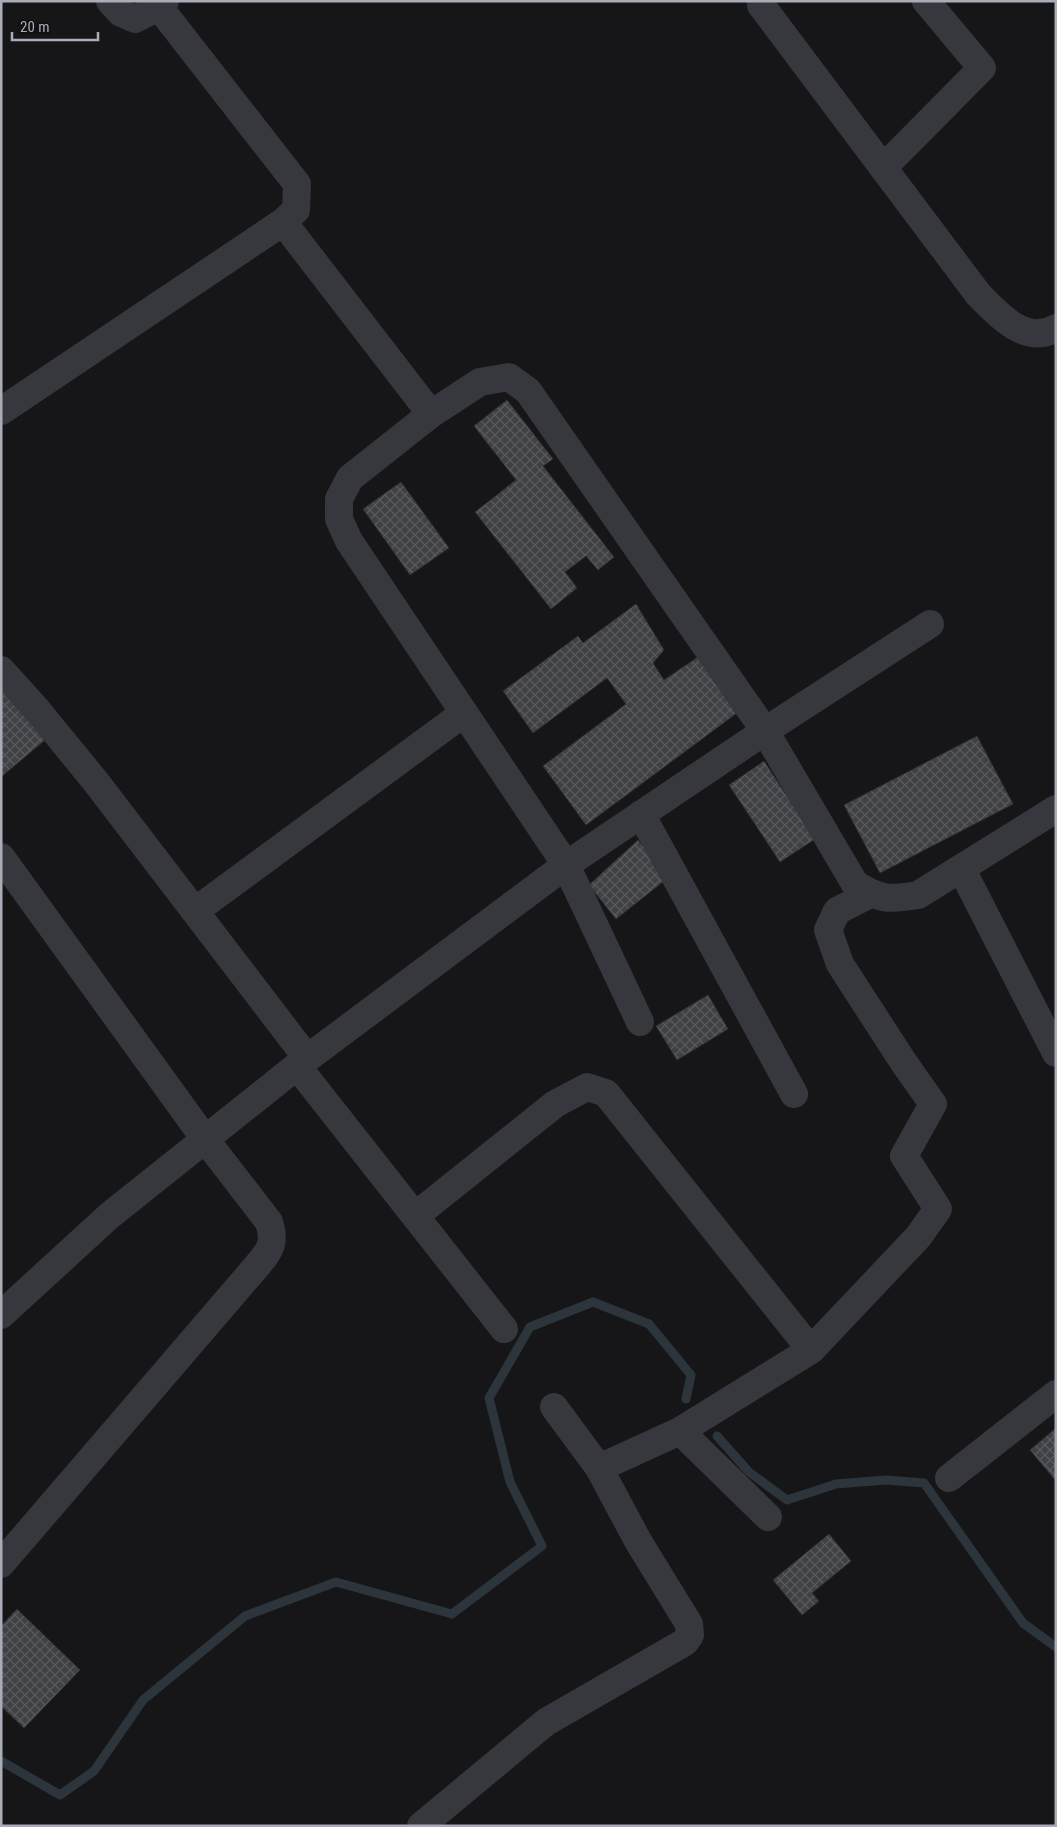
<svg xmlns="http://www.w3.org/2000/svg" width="1057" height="1827" font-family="'Roboto Condensed',sans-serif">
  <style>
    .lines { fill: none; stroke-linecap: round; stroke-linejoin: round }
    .stream { stroke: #2c353c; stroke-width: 9 }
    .building { fill: url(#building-cross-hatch); stroke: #303034 }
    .minor { stroke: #37383d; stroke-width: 28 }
  </style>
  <defs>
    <pattern id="building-cross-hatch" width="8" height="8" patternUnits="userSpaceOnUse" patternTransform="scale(1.25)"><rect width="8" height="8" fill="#404145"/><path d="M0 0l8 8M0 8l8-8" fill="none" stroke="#595a5e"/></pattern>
  </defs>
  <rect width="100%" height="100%" fill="#161618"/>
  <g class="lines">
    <path class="stream" d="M 717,1436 L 749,1472 L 787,1500 L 836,1484 L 886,1480 L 924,1483 L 1023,1623 L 1056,1647
      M 1,1761 L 60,1795 L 94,1771 L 143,1700 L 245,1616 L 336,1582 L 452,1614 L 542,1546 L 510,1482 L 489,1398 L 530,1327 L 593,1302 L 649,1324 L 691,1375 L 686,1399"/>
  </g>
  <path class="building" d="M 507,400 L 553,459 L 543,466 L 614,557 L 598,570 L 586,556 L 565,572 L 577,588 L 551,609 L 475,512 L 516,480 L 474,426 Z
    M 401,482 L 449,548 L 410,575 L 363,509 Z
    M 636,604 L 664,650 L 653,663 L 664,680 L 698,657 L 741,710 L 586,825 L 543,766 L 626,704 L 607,678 L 533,733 L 503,691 L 578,636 L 583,643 Z
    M 1,677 L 51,735 L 1,777 Z
    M 977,736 L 1013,804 L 880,873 L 844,805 Z
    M 764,761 L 815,839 L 780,862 L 729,785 Z
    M 638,840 L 669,877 L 616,919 L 589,885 Z
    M 708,995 L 728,1029 L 677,1060 L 656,1026 Z
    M 1056,1428 L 1056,1481 L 1030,1450 Z
    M 829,1534 L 851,1561 L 812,1593 L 819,1601 L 802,1615 L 773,1580 Z
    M 17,1609 L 80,1670 L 24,1728 L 1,1706 L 1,1626 Z"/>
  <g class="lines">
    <path class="minor" d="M 110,1 L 121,13 L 135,19 L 159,7 L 165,1
      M 761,5 L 978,294 C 997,314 1026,346 1056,328
      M 159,7 L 297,184 L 296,210 L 283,222
      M 883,168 L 982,68 L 926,1
      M 1,411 L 283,222 L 431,414
      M 1,670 L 38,711 L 96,782 L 307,1058
      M 641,814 L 794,1094
      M 1,857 L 205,1139 L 269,1222 C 276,1244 270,1250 256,1267 L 1,1564
      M 961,868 L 1056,1053
      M 195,911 L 464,713
      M 640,1022 L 566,865 L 349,541 L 339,519 L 339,499 L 350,478 L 431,414 L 480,382 L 509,377 L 528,391 L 765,731 L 855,884 C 881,900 888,900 918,895 L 1056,809
      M 297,1066 L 504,1329
      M 415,1216 L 555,1104 L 587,1087 L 606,1093 L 811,1350 L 918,1237 L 938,1209 L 904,1156 L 933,1104 L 904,1063 L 840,964 L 828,930 L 837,911 L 870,894
      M 1,1315 L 109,1216 L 297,1066 L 566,865 L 765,731 L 930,624
      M 680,1431 L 768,1517
      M 599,1468 L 680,1431 L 811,1350
      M 949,1478 L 1056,1394
      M 421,1826 L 546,1722 L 685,1642 L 690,1635 L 689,1624 L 638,1541 L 599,1468 L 554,1407"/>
  </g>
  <rect width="1057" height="1827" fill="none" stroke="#a8adb8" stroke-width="5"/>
  <path d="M12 32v8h86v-8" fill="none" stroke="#a8adb8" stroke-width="2.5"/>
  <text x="20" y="32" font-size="15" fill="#a8adb8" stroke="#111113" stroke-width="4" paint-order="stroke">20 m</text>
</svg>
